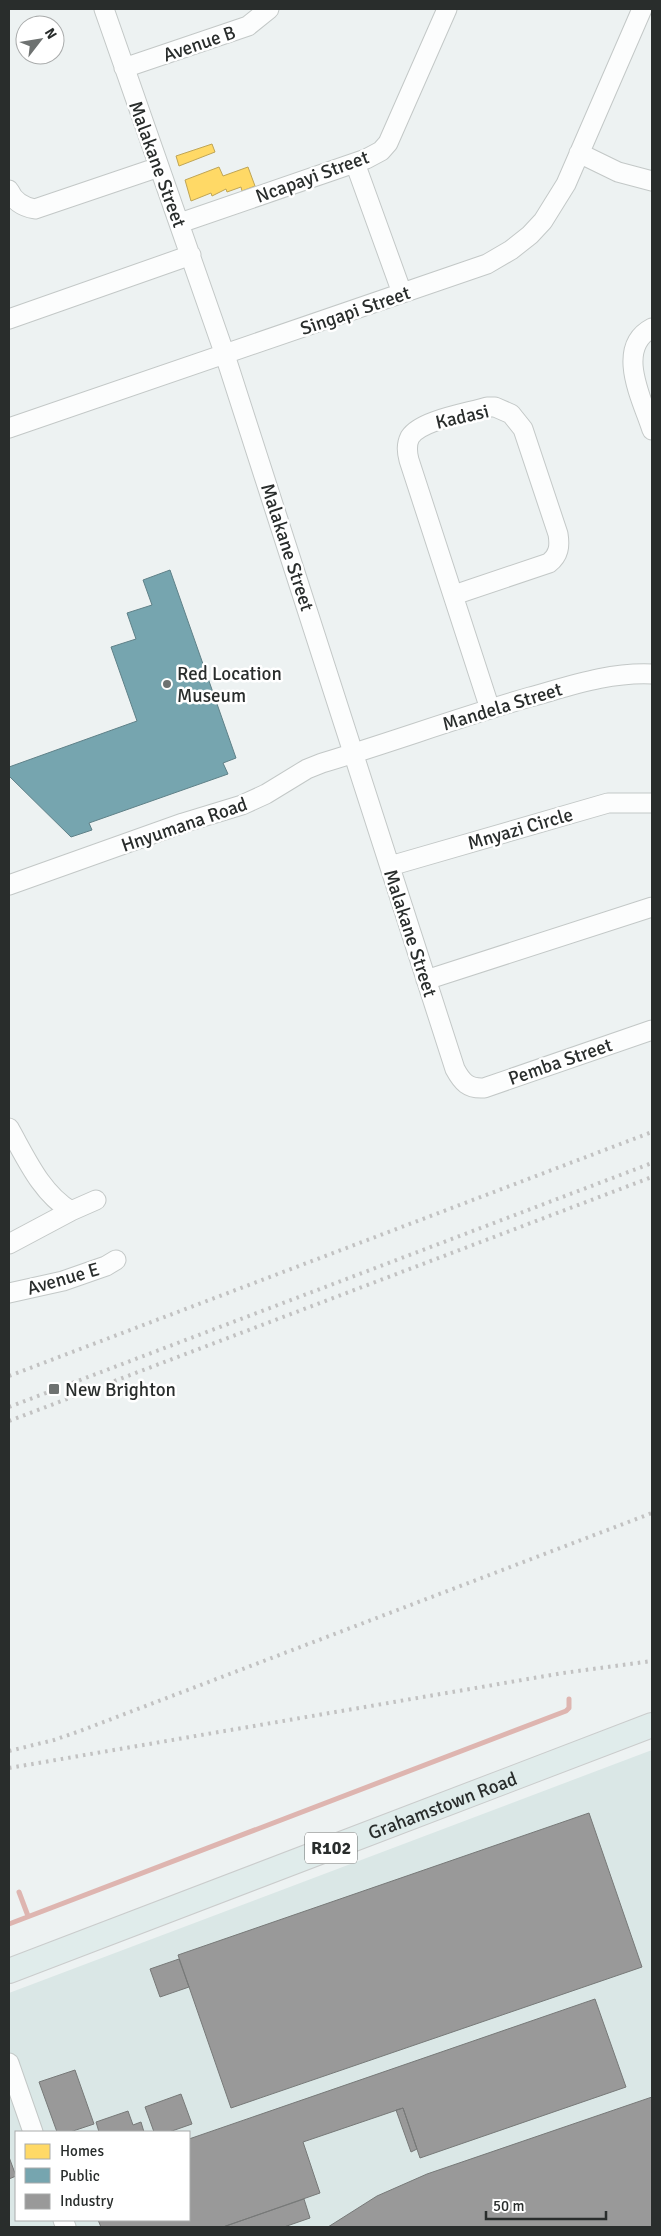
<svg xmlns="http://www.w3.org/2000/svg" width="661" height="2236" font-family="Signika,sans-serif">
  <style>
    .built { fill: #dae7e6; fill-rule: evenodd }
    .homes { fill: #ffd966; stroke: #bfa555 }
    .public { fill: #76a5af; stroke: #5f8188 }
    .industry { fill: #999; stroke: #777978 }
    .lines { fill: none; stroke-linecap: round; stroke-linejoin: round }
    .stream { stroke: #deb5b0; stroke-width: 5 }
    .minor-casing { stroke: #c3c8c7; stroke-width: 21 }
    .major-casing { stroke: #cacccc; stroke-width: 26 }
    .minor { stroke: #fcfdfd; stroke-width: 19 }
    .major { stroke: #e0eceb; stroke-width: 24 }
    .rail { stroke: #c2c2c2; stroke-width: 4; stroke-dasharray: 2.5 5; stroke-linecap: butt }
    .poi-dot { fill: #6e7271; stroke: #fff; stroke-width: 2 }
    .labels { text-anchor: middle; stroke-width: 5; stroke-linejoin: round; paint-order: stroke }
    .shield { fill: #fff; stroke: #696c6b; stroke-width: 1 }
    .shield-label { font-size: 18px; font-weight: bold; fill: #292d2c }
    .street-label { font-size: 19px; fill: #292d2c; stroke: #fff }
    .poi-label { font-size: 19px; fill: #292d2c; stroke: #fff; text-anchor: start }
  </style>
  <rect width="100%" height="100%" fill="#edf2f2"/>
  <path class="built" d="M 652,1750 L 652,2227 L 9,2227 L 9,1993 ZM 16,2132 L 189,2132 L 189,2220 L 16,2220 Z"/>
  <path class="homes" d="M 212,144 L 215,152 L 179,166 L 176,156 Z
    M 219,167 L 223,176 L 248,167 L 255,186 L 242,191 L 241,187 L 227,192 L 226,189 L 212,196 L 211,193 L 191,201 L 185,180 Z"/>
  <path class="public" d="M 170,570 L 236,758 L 223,763 L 228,774 L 89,823 L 92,830 L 71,837 L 9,776 L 9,767 L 137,721 L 111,647 L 136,639 L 127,613 L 152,605 L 143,580 Z"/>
  <path class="industry" d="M 589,1813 L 642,1967 L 231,2108 L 178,1955 Z
    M 179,1959 L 189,1987 L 160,1997 L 150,1969 Z
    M 595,1999 L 626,2087 L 420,2158 L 403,2108 L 303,2142 L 320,2193 L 223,2227 L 101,2227 L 98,2220 L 189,2220 L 189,2139 Z
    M 75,2070 L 94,2124 L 70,2132 L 57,2132 L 39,2082 Z
    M 181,2094 L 192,2124 L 169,2132 L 154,2132 L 145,2107 Z
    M 652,2097 L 652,2227 L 328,2227 L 377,2196 L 427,2174 Z
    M 403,2108 L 417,2149 L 411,2152 L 396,2110 Z
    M 128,2111 L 133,2125 L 141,2122 L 144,2132 L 99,2132 L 96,2122 Z
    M 9,2157 L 16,2176 L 9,2179 Z
    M 304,2199 L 310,2218 L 284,2227 L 223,2227 Z"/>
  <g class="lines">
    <path class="stream" d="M 19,1892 L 28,1916
      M 9,1924 L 566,1711 L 569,1708 L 569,1699"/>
    <g class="minor-casing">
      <path id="minor" d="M 104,9 L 225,355 L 455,1069 C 462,1082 468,1089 484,1088 L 652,1030
        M 124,68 L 248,26 L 269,9
        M 579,153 L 618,172 L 652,181
        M 355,163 L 402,293
        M 9,190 C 14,202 23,207 35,209 L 159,167
        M 180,223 L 366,159 L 381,151 L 388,143 L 447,9
        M 9,319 L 191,255
        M 652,328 C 614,348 643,401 652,430
        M 9,428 L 487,264 L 511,250 L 530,235 L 543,221 L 566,184 L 642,9
        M 454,595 L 549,563 C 559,555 560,546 558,534 L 523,429 L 511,414 L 495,407 L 487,407 C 468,413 421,420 410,437 C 406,445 407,452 409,460 L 490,709
        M 390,866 L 608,803 L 652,803
        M 9,885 L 183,823 L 242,805 L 266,794 L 307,769 L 322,763 C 392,742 460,717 530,697 C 570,686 609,672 652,674
        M 426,980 L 652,907
        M 9,1128 C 26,1158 41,1193 71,1211 L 96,1200
        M 9,1244 L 71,1211
        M 9,1293 L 63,1281 L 106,1266 L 116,1260
        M 9,2063 L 33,2132
        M 63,2220 L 66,2227"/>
    </g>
    <g class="major-casing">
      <g id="major">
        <path id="s1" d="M 9,1971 L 652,1725"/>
      </g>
    </g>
    <use href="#minor" class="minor"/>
    <use href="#major" class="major"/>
    <path class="rail" d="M 9,1376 L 652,1132
      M 9,1407 L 652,1163
      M 9,1421 L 652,1177
      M 9,1751 L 54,1740 L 80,1731 L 652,1513
      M 9,1768 L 563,1673 L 652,1661"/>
  </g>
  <g class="poi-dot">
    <circle cx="167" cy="684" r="5"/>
    <rect x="48" y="1383" width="12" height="12" rx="2.5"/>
  </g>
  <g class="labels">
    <rect class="shield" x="305" y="1832.5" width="52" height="31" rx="4"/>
    <g class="shield-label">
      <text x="331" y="1854">R102</text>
    </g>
    <g class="street-label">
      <text transform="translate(199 43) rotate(-19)" y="7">Avenue B</text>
      <text transform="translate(158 164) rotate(70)" y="7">Malakane Street</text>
      <text transform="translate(312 176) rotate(-20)" y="7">Ncapayi Street</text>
      <text transform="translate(355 310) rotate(-19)" y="7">Singapi Street</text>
      <text transform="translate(462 416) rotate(-13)" y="7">Kadasi</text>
      <text transform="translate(288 547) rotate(72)" y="7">Malakane Street</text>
      <text transform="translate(502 706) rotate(-17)" y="7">Mandela Street</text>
      <text transform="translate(184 824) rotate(-19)" y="7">Hnyumana Road</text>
      <text transform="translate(520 828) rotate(-16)" y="7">Mnyazi Circle</text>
      <text transform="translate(411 933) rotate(72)" y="7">Malakane Street</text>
      <text transform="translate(560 1061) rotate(-19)" y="7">Pemba Street</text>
      <text transform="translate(63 1278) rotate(-16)" y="7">Avenue E</text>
      <text dy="7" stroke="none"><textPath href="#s1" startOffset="464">Grahamstown Road</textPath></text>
    </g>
    <g class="poi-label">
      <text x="177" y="680">Red Location<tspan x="177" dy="22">Museum</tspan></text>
      <text x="65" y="1396">New Brighton</text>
    </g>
  </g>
  <rect width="661" height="2236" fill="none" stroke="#292d2c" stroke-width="20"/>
  <rect x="15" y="2131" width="175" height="90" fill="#ffffff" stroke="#a9abab"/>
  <rect x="25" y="2144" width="25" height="15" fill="#ffd966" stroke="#a9abab"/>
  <text x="60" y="2156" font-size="15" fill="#292d2c">Homes</text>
  <rect x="25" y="2168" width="25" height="15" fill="#76a5af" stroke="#a9abab"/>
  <text x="60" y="2181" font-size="15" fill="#292d2c">Public</text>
  <rect x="25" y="2194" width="25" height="15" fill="#999999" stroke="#a9abab"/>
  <text x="60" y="2206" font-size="15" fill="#292d2c">Industry</text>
  <g transform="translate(40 40) rotate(59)"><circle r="24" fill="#ffffff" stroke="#a9abab"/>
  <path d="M0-4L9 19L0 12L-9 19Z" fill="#6e7271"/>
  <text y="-8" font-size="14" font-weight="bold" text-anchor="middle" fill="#292d2c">N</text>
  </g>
  <path d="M486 2211v8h120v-8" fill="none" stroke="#292d2c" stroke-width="2.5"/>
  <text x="493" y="2211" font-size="15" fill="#292d2c" stroke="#ffffff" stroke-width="4" paint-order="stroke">50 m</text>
</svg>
